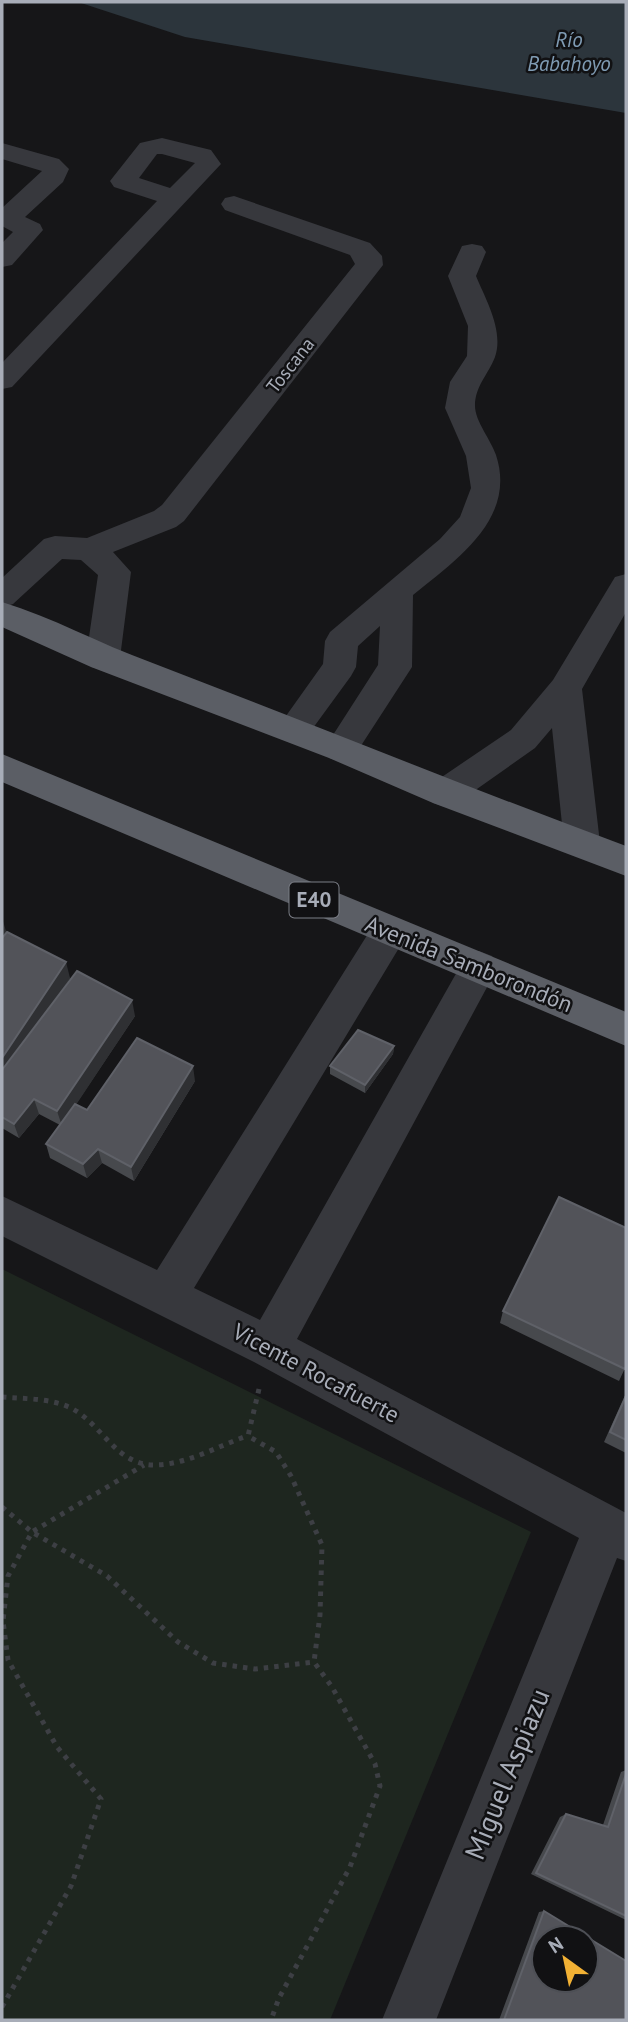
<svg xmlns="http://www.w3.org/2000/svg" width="628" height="2022" font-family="'PT Sans',sans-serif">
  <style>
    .green { fill: #1e261f }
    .water { fill: #2c353c }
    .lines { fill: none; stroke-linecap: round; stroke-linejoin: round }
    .path { stroke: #3d3f44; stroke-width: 5; stroke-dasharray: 4.5 6; stroke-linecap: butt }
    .minor { fill: #37383d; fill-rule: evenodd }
    .trunk { fill: #5b5e65; fill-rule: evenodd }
    .wall { fill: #47494d }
    .shaded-wall { fill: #2f3033 }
    .building { fill: #525359; stroke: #5f6168; stroke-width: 2; fill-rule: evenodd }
    .labels { text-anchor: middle; stroke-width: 5; stroke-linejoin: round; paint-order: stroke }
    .far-street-label { font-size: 19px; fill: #a8adb8; stroke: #111113 }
    .far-water-label { font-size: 21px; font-style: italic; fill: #7f9bb3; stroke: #111113 }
    .shield { fill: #111113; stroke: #7b7e86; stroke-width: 2 }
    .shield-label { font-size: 21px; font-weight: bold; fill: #a8adb8 }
    .street-label { font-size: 23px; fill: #a8adb8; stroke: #111113 }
    .near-street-label { font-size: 28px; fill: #a8adb8; stroke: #111113 }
  </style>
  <rect width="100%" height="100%" fill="#161618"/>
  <path class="green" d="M 2,1269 L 531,1532 L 330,2020 L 2,2020 Z"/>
  <path class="water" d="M 78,2 L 626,2 L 626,113 L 185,37 Z"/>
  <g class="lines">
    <path class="path" d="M 259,1389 L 248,1436 L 276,1452 L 291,1476 L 322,1545 L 320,1615 L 314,1662 L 332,1687 L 375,1764 L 380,1786 L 350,1867 L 279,1998 L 271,2020
      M 2,1397 C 25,1399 50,1398 71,1408 C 102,1424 116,1465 154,1465 C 186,1465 218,1446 247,1436
      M 2,1507 L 32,1532 L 107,1576 L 178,1642 L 213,1663 L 255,1669 L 314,1662
      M 2,2007 L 71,1886 L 101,1799 L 57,1747 L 8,1660 L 3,1621 L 8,1576 L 32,1532 L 144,1465"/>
    <path class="minor" d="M 162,138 L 211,150 L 221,164 L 12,387 L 2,389 L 2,363 L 157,201 L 114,187 L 110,181 L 140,143 ZM 157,154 L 162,154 L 195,163 L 170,188 L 139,178 Z
      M 2,143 L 59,159 L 69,169 L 63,182 L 25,217 L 40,224 L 43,230 L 12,265 L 2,267 L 2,243 L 13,232 L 2,226 L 2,208 L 42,171 L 2,159 Z
      M 234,196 L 370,243 L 382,256 L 383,265 L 184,521 L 176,527 L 113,552 L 131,572 L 120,658 L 115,667 L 103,670 L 91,667 L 86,658 L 98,575 L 81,560 L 62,559 L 13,604 L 2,608 L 2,578 L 44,539 L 55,536 L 87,538 L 154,511 L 162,505 L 355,264 L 350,255 L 225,210 L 221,204 L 225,198 Z
      M 472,244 L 482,246 L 486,252 L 476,276 C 486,300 504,331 495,357 C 488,375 475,386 475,406 C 475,421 491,440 496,455 C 517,519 456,560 413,595 L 412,667 L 353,758 L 341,762 L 329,758 L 324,749 L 378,665 L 380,626 L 358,646 L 356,667 L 351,676 L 305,739 L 293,743 L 281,739 L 276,730 L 323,664 L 325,641 L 330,632 L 440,539 L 460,517 L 471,488 L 466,456 L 445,408 L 450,382 L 467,356 L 468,326 L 448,276 L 462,246 Z
      M 626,574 L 626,612 L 582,689 L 600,843 L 595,853 L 582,857 L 569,853 L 564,843 L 552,728 L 535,748 L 457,803 L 445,807 L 433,803 L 427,793 L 433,783 L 511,730 L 553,680 L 615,577 Z
      M 389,916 L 402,921 L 408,932 L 402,943 L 194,1288 L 260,1320 L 466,956 L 479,951 L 492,956 L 498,967 L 492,978 L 297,1339 L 626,1513 L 626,1561 L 617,1558 L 436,2020 L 382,2020 L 579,1538 L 254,1362 L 2,1236 L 2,1196 L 157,1270 L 376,921 Z"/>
    <path class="trunk" d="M 2,602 C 52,617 100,644 150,662 C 309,723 467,787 626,846 L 626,876 L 433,803 L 329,758 L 91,667 L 2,627 Z
      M 2,754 L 626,1012 L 626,1046 L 2,782 Z"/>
  </g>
  <path class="wall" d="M 2,921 L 6,933 L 70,978 L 59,994 L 135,1016 L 76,1104 L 87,1110 L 195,1081 L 134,1181 L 102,1163 L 87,1178 L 50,1158 L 46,1144 L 60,1125 L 39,1114 L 19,1138 L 2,1128 Z
    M 394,1046 L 393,1054 L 365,1093 L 330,1074 L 330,1066 Z
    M 503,1311 L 626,1366 L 619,1381 L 500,1323 Z
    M 626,1393 L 626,1453 L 604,1442 Z
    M 626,1770 L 626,1920 L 531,1874 L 560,1817 L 566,1814 L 603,1825 L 621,1772 Z
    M 544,1911 L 626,2020 L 499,2020 L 539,1912 Z"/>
  <path class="shaded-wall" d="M 3,921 L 8,938 L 2,945 L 2,922 Z
    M 66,962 L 70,978 L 2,1082 L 2,1058 Z
    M 132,1000 L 135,1016 L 62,1126 L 57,1111 Z
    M 394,1046 L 393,1054 L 365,1093 L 365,1085 Z
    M 193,1066 L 195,1081 L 134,1181 L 131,1167 Z
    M 34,1099 L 39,1114 L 19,1138 L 14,1124 Z
    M 98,1149 L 102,1163 L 87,1178 L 83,1164 Z"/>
  <path class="building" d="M 7,932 L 66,962 L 2,1058 L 2,938 Z
    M 77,971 L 132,1000 L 57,1111 L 34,1099 L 14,1124 L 2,1117 L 2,1070 Z
    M 358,1030 L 394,1046 L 365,1085 L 330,1066 Z
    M 137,1038 L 193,1066 L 131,1167 L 98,1149 L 83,1164 L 46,1144 L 75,1104 L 87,1110 Z
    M 559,1197 L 626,1228 L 626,1366 L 625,1369 L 503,1311 Z
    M 626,1396 L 626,1440 L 610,1432 Z
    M 626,1774 L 626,1916 L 536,1873 L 566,1814 L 608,1827 Z
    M 544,1911 L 626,1961 L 626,2020 L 504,2020 ZM 544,1938 L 586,1938 L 586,1980 L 544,1980 Z"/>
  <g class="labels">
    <g class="far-street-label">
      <text transform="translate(290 365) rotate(-52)" y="7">Toscana</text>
    </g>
    <g class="far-water-label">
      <text x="569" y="47">Río<tspan x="569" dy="24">Babahoyo</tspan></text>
    </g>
    <rect class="shield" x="289.5" y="882.5" width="49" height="35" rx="5"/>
    <g class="shield-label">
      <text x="314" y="907">E40</text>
    </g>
    <g class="street-label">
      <text transform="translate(469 964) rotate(22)" y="8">Avenida Samborondón</text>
      <text transform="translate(316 1373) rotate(28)" y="8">Vicente Rocafuerte</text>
    </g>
    <g class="near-street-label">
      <text transform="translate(507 1774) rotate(-68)" y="10">Miguel Aspiazu</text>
    </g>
  </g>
  <rect width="628" height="2022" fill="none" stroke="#a8adb8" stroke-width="7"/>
  <g transform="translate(565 1959) rotate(327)"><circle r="33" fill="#111113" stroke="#4d4f55" stroke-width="2"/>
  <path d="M0-5L12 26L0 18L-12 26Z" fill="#f2b134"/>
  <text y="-10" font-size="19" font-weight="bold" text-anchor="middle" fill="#a8adb8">N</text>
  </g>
</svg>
